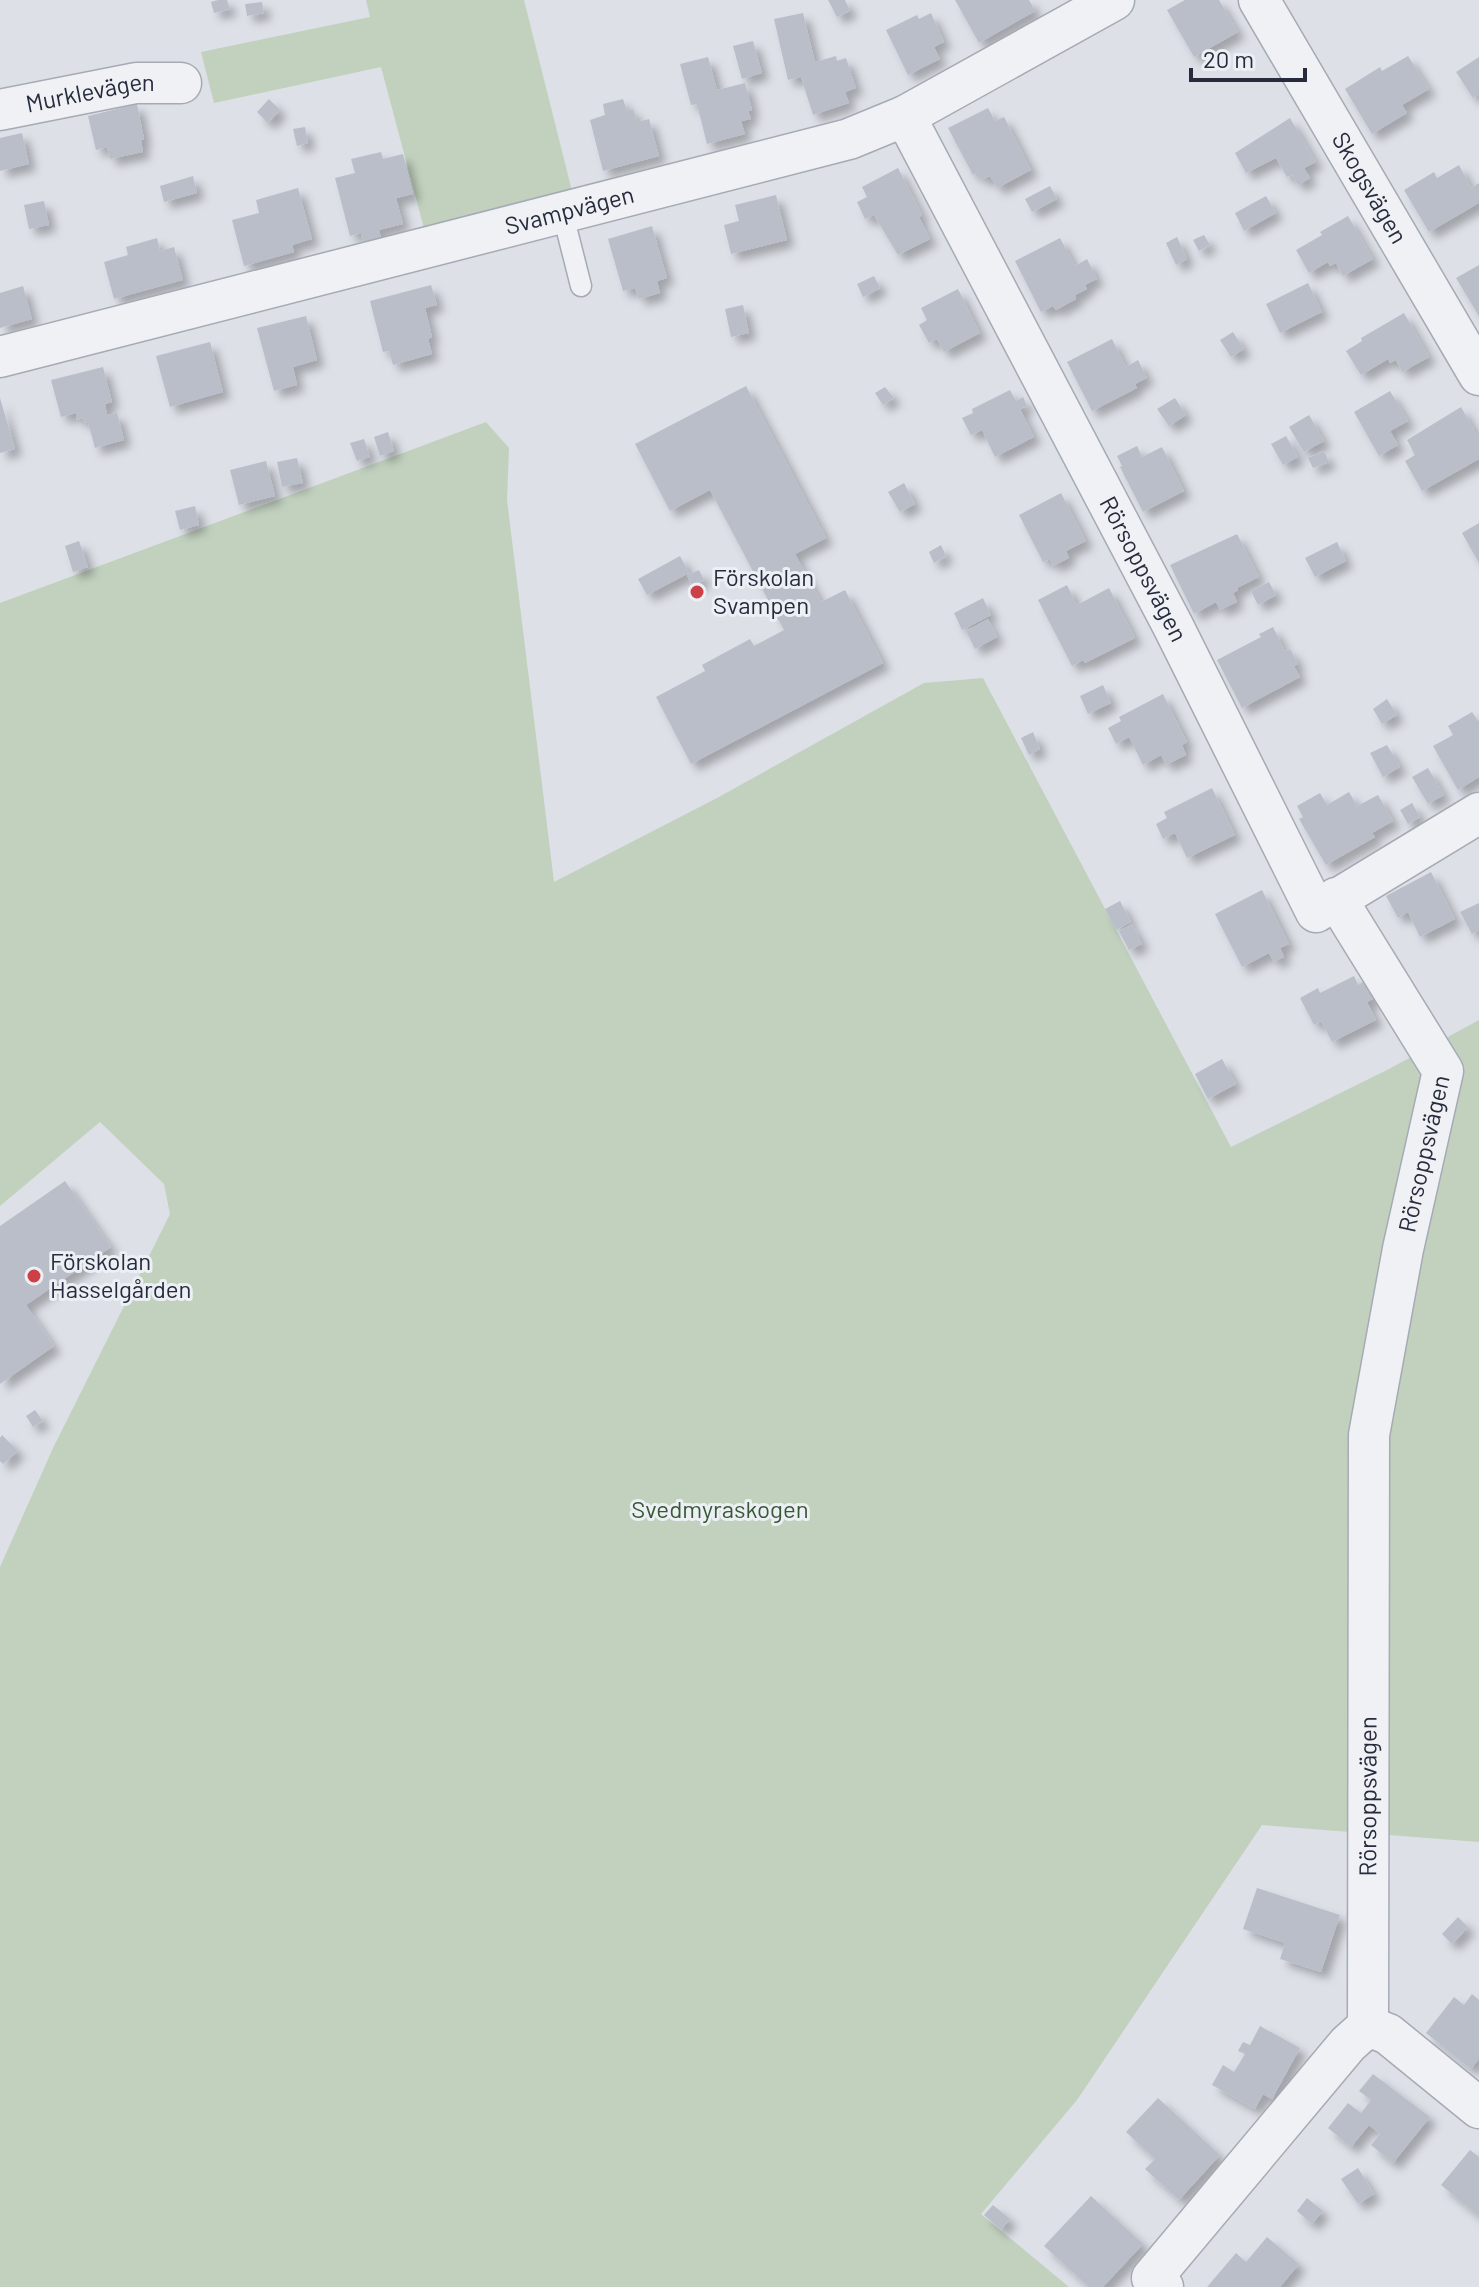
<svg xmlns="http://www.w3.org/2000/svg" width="1479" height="2287" font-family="Barlow,sans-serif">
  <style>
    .green { fill: #c1d1be }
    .building { fill: #babec9; filter: url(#shadow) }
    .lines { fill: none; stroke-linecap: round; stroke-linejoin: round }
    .lane-casing { stroke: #a6aab4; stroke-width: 23 }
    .street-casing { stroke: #a6aab4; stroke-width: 43 }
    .lane { stroke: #eff1f5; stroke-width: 20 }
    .street { stroke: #eff1f5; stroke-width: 40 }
    .poi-dot { fill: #ce4047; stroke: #eceff4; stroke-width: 3 }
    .labels { text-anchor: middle; stroke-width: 6; stroke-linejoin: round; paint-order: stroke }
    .street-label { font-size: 24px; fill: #262c3d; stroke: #eceff4 }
    .poi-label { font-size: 24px; fill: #262c3d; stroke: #eceff4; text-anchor: start }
    .park-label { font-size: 24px; fill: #375934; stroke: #eceff4 }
  </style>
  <defs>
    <filter id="shadow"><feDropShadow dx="7" dy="7" stdDeviation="4" flood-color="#0004"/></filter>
  </defs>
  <rect width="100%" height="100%" fill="#dde0e7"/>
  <path class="green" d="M 366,0 L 524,0 L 574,199 L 425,232 L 381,67 L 214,103 L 201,52 L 370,17 Z
    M 486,422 L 509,448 L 507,500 L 554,882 L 717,798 L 924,683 L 983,678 L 1231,1147 L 1389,1069 L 1479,1020 L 1479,1842 L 1262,1825 L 1077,2100 L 981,2214 L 1069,2287 L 0,2287 L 0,1567 L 54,1446 L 170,1214 L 164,1184 L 100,1122 L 0,1206 L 0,603 Z"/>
  <path class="building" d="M 218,0 L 227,0 L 230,9 L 214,13 L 211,2 Z
    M 828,0 L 845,0 L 850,11 L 837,17 Z
    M 955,0 L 1029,0 L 1035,11 L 979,43 Z
    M 1185,0 L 1219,0 L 1238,32 L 1194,57 L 1167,10 Z
    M 262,2 L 264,13 L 247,16 L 245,4 Z
    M 803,13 L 815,62 L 836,56 L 837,61 L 846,58 L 856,88 L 845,92 L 849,103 L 813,115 L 801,77 L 788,80 L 774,19 Z
    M 931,13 L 944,42 L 934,47 L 940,59 L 908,75 L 886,30 L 917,15 L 919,19 Z
    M 753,41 L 762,73 L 742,79 L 733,46 Z
    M 1408,56 L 1429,89 L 1402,105 L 1407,113 L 1372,134 L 1345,89 L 1380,67 L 1382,71 Z
    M 708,57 L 717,90 L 745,83 L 752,110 L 748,111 L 751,119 L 741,121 L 745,134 L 707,144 L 697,104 L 691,105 L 680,64 Z
    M 1479,57 L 1479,94 L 1473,98 L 1456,72 Z
    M 269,99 L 280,110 L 268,123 L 257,112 Z
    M 623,99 L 627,111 L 633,109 L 637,122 L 649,119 L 659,156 L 603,171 L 590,120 L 605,115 L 603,104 Z
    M 137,104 L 144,139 L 141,140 L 143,152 L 110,159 L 107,147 L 96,150 L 88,116 Z
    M 988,108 L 995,121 L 1004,117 L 1031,170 L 997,188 L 990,176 L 982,180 L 978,172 L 973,175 L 948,128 Z
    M 1290,118 L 1316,162 L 1304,168 L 1310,178 L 1298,185 L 1292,175 L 1287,177 L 1276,158 L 1246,173 L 1235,153 Z
    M 305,127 L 308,143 L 297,146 L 293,129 Z
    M 22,133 L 29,164 L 0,171 L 0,138 Z
    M 381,152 L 383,159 L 403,154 L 413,194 L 396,198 L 403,224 L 379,230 L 381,238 L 363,243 L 361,233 L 350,236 L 335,178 L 355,173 L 351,159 Z
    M 1459,165 L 1471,188 L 1479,183 L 1479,203 L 1429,232 L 1404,190 L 1434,172 L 1437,178 Z
    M 898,168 L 922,215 L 919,217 L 930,239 L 898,255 L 874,215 L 865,219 L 857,202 L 867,197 L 862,187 Z
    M 193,176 L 197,193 L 164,202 L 160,186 Z
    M 1050,186 L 1057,199 L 1032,212 L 1025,199 Z
    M 298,188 L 312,239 L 292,245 L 294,252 L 244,266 L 232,220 L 259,213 L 256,200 Z
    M 776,195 L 787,240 L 731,254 L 724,225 L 739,221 L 735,205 Z
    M 1266,196 L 1276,213 L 1244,231 L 1235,213 Z
    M 44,201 L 49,225 L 29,229 L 24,205 Z
    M 1348,216 L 1373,259 L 1343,276 L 1336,263 L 1330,266 L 1328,262 L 1309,273 L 1296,250 L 1322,235 L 1320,232 Z
    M 652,226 L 667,278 L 657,281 L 660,293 L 639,299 L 635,288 L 623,291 L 608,239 Z
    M 1204,235 L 1210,245 L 1199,251 L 1193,240 Z
    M 1177,237 L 1187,259 L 1176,265 L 1166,243 Z
    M 157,238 L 160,251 L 174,247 L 183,280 L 114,299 L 104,262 L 128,255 L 126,247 Z
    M 1060,238 L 1075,266 L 1087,259 L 1097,279 L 1085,285 L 1087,289 L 1075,295 L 1076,299 L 1056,310 L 1053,306 L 1041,312 L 1015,261 Z
    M 1479,265 L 1479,316 L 1456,278 Z
    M 874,276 L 880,288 L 863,297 L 857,284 Z
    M 1308,283 L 1322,312 L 1280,333 L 1266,304 Z
    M 431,285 L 437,305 L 425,308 L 432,337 L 428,339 L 432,354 L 393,365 L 389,351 L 383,352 L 370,301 Z
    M 23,286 L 32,319 L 0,328 L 0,293 Z
    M 958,289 L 980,333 L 944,352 L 937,339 L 929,343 L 919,325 L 927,320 L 921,308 Z
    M 743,305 L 749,333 L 731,337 L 725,309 Z
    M 1404,313 L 1429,357 L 1402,372 L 1396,360 L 1390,363 L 1388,359 L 1361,375 L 1346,351 L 1362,341 L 1361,338 Z
    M 306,316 L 317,360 L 293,367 L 297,385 L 274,391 L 257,328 Z
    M 1233,332 L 1244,349 L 1231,357 L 1220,340 Z
    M 1112,339 L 1126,367 L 1138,360 L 1147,378 L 1135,384 L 1137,388 L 1092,411 L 1067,362 Z
    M 210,342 L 223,392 L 170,407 L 156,356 Z
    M 103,367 L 112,402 L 105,404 L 107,415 L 117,413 L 124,440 L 95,448 L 88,422 L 85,423 L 83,418 L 77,420 L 76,413 L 61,417 L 51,380 Z
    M 746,386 L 826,538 L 795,554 L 821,602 L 845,590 L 883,663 L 691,764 L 656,697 L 705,671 L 702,665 L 750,639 L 754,646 L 784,630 L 710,490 L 670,511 L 635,444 Z
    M 885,387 L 894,398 L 883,405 L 875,393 Z
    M 1010,390 L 1016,401 L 1023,397 L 1027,406 L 1020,409 L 1034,437 L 995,457 L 982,430 L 971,435 L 962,418 L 973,413 L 972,409 Z
    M 1390,391 L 1408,421 L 1390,431 L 1398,445 L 1379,456 L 1354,412 Z
    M 0,398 L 15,449 L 0,453 Z
    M 1175,398 L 1186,415 L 1169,426 L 1157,409 Z
    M 1461,407 L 1479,439 L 1479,459 L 1422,491 L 1405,461 L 1415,455 L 1407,440 Z
    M 1309,415 L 1324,441 L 1304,452 L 1289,427 Z
    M 388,432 L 394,451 L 380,456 L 374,437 Z
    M 1286,436 L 1298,457 L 1283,465 L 1271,444 Z
    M 364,439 L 370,457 L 357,461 L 350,443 Z
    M 1137,446 L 1142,457 L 1162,447 L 1184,491 L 1143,512 L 1120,467 L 1122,466 L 1117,456 Z
    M 1324,451 L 1329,462 L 1313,468 L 1308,458 Z
    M 297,458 L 303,483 L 282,487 L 277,462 Z
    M 266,461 L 275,496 L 239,505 L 230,470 Z
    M 904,483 L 915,504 L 900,512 L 888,492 Z
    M 1061,493 L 1086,541 L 1066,551 L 1069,558 L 1053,566 L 1050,559 L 1043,562 L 1019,515 Z
    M 195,506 L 199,525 L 180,530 L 175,511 Z
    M 1479,523 L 1479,563 L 1462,533 Z
    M 1237,534 L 1259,577 L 1237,588 L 1238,590 L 1233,593 L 1237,602 L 1220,610 L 1216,602 L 1194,614 L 1170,565 Z
    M 79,541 L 88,567 L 73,572 L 65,546 Z
    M 1337,542 L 1346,561 L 1315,577 L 1305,558 Z
    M 941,545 L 946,556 L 934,563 L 929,552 Z
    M 680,556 L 689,573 L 647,595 L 638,579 Z
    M 699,570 L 704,580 L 692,586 L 687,575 Z
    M 1269,582 L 1276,595 L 1258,605 L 1251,591 Z
    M 1067,585 L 1077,605 L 1109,588 L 1135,638 L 1085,663 L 1083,660 L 1072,666 L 1038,600 Z
    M 983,598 L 991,615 L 962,630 L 954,613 Z
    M 988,619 L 997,637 L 975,649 L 966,631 Z
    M 1273,627 L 1285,651 L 1290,649 L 1298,664 L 1294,666 L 1300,677 L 1242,708 L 1217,660 L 1261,637 L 1259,634 Z
    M 1103,685 L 1111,703 L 1088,714 L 1080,696 Z
    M 1163,694 L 1187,742 L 1182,745 L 1186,755 L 1166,765 L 1161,755 L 1143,765 L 1129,737 L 1116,744 L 1108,728 L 1121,721 L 1119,717 Z
    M 1387,699 L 1397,715 L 1382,724 L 1373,709 Z
    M 1472,712 L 1479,722 L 1479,777 L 1458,790 L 1433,746 L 1453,735 L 1448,726 Z
    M 1033,732 L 1040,749 L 1029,755 L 1021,738 Z
    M 1387,745 L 1400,767 L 1383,777 L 1370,753 Z
    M 1428,768 L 1444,795 L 1428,804 L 1412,777 Z
    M 1212,788 L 1235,835 L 1187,858 L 1175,833 L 1163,839 L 1156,824 L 1167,818 L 1164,812 Z
    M 1349,792 L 1357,806 L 1378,795 L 1393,821 L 1372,833 L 1375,837 L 1326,865 L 1299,819 L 1303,817 L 1297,806 L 1320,793 L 1327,805 Z
    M 1412,803 L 1420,817 L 1408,824 L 1400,810 Z
    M 1431,872 L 1455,919 L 1420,937 L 1408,912 L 1398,918 L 1386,896 Z
    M 1262,890 L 1289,944 L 1280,948 L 1284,957 L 1274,962 L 1269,953 L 1242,967 L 1215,914 Z
    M 1120,901 L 1131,922 L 1116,930 L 1105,909 Z
    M 1479,903 L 1479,930 L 1472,934 L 1460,912 Z
    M 1132,924 L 1142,944 L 1129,950 L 1119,931 Z
    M 1354,976 L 1358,985 L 1366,980 L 1375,998 L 1367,1002 L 1376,1020 L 1332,1042 L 1321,1021 L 1314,1025 L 1300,998 L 1318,988 L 1320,993 Z
    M 1222,1059 L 1236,1084 L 1208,1099 L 1195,1074 Z
    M 65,1181 L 111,1247 L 26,1305 L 54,1346 L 0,1384 L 0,1226 Z
    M 35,1410 L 43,1421 L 33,1427 L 26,1416 Z
    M 2,1435 L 18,1451 L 3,1464 L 0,1461 L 0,1438 Z
    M 1257,1888 L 1340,1915 L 1321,1972 L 1280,1959 L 1285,1943 L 1243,1929 Z
    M 1458,1917 L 1468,1927 L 1452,1944 L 1442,1934 Z
    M 1472,1994 L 1479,2000 L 1479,2059 L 1471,2069 L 1426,2033 L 1454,1997 L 1464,2005 Z
    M 1260,2026 L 1300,2048 L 1272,2099 L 1263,2094 L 1255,2109 L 1212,2085 L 1223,2065 L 1234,2072 L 1245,2054 L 1238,2051 L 1243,2042 L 1250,2045 Z
    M 1373,2074 L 1430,2117 L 1393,2163 L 1371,2145 L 1380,2134 L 1369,2125 L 1351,2147 L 1328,2128 L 1348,2103 L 1361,2113 L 1371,2100 L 1359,2091 Z
    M 1158,2098 L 1220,2155 L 1179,2200 L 1145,2169 L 1155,2159 L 1126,2132 Z
    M 1470,2150 L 1479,2157 L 1479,2216 L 1441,2185 Z
    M 1358,2168 L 1374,2194 L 1358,2204 L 1341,2179 Z
    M 1091,2196 L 1143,2244 L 1103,2287 L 1089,2287 L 1044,2246 Z
    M 1307,2198 L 1323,2211 L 1312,2224 L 1297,2211 Z
    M 993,2205 L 1010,2219 L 1001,2230 L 984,2215 Z
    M 1267,2237 L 1299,2264 L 1280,2287 L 1207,2287 L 1236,2253 L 1246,2262 Z"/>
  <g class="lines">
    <g class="lane-casing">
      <path id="lane" d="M 562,211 L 581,286"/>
    </g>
    <g class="street-casing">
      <g id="street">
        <path id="s1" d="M 1259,0 L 1479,375"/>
        <path id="s2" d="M 0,110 L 136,83 L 181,83"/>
        <path id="s3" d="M 905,116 L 1173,626 L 1316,912 L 1479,813"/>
        <path id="s4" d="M 0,357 L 849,139 L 905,116 L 1114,0"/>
        <path d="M 1368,2026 L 1388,2034 L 1479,2108"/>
        <path id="s5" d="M 1163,2287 L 1152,2278 L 1348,2044 L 1368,2026 L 1369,1435 L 1403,1249 L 1443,1071 L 1336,898"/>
      </g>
    </g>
    <use href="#lane" class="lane"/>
    <use href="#street" class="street"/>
  </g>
  <g class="poi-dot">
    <circle cx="697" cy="592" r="8"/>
    <circle cx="34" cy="1276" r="8"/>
  </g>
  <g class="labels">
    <g class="street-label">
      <text dy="8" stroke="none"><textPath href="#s2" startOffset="92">Murklevägen</textPath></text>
      <text dy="8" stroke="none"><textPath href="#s1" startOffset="218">Skogsvägen</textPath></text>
      <text dy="8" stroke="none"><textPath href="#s4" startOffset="588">Svampvägen</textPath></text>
      <text dy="8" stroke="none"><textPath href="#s3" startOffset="512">Rörsoppsvägen</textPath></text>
      <text dy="8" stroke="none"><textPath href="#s5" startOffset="1224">Rörsoppsvägen</textPath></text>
      <text dy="8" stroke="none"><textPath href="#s5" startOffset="576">Rörsoppsvägen</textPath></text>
    </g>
    <g class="poi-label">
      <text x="713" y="586">Förskolan<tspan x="713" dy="28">Svampen</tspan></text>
      <text x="50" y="1270">Förskolan<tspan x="50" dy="28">Hasselgården</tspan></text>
    </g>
    <g class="park-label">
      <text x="720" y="1518">Svedmyraskogen</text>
    </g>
  </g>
  <path d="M1191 68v12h114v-12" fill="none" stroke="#262c3d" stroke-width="4"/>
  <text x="1203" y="68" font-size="24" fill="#262c3d" stroke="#eceff4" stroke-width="6" paint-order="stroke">20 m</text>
</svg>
